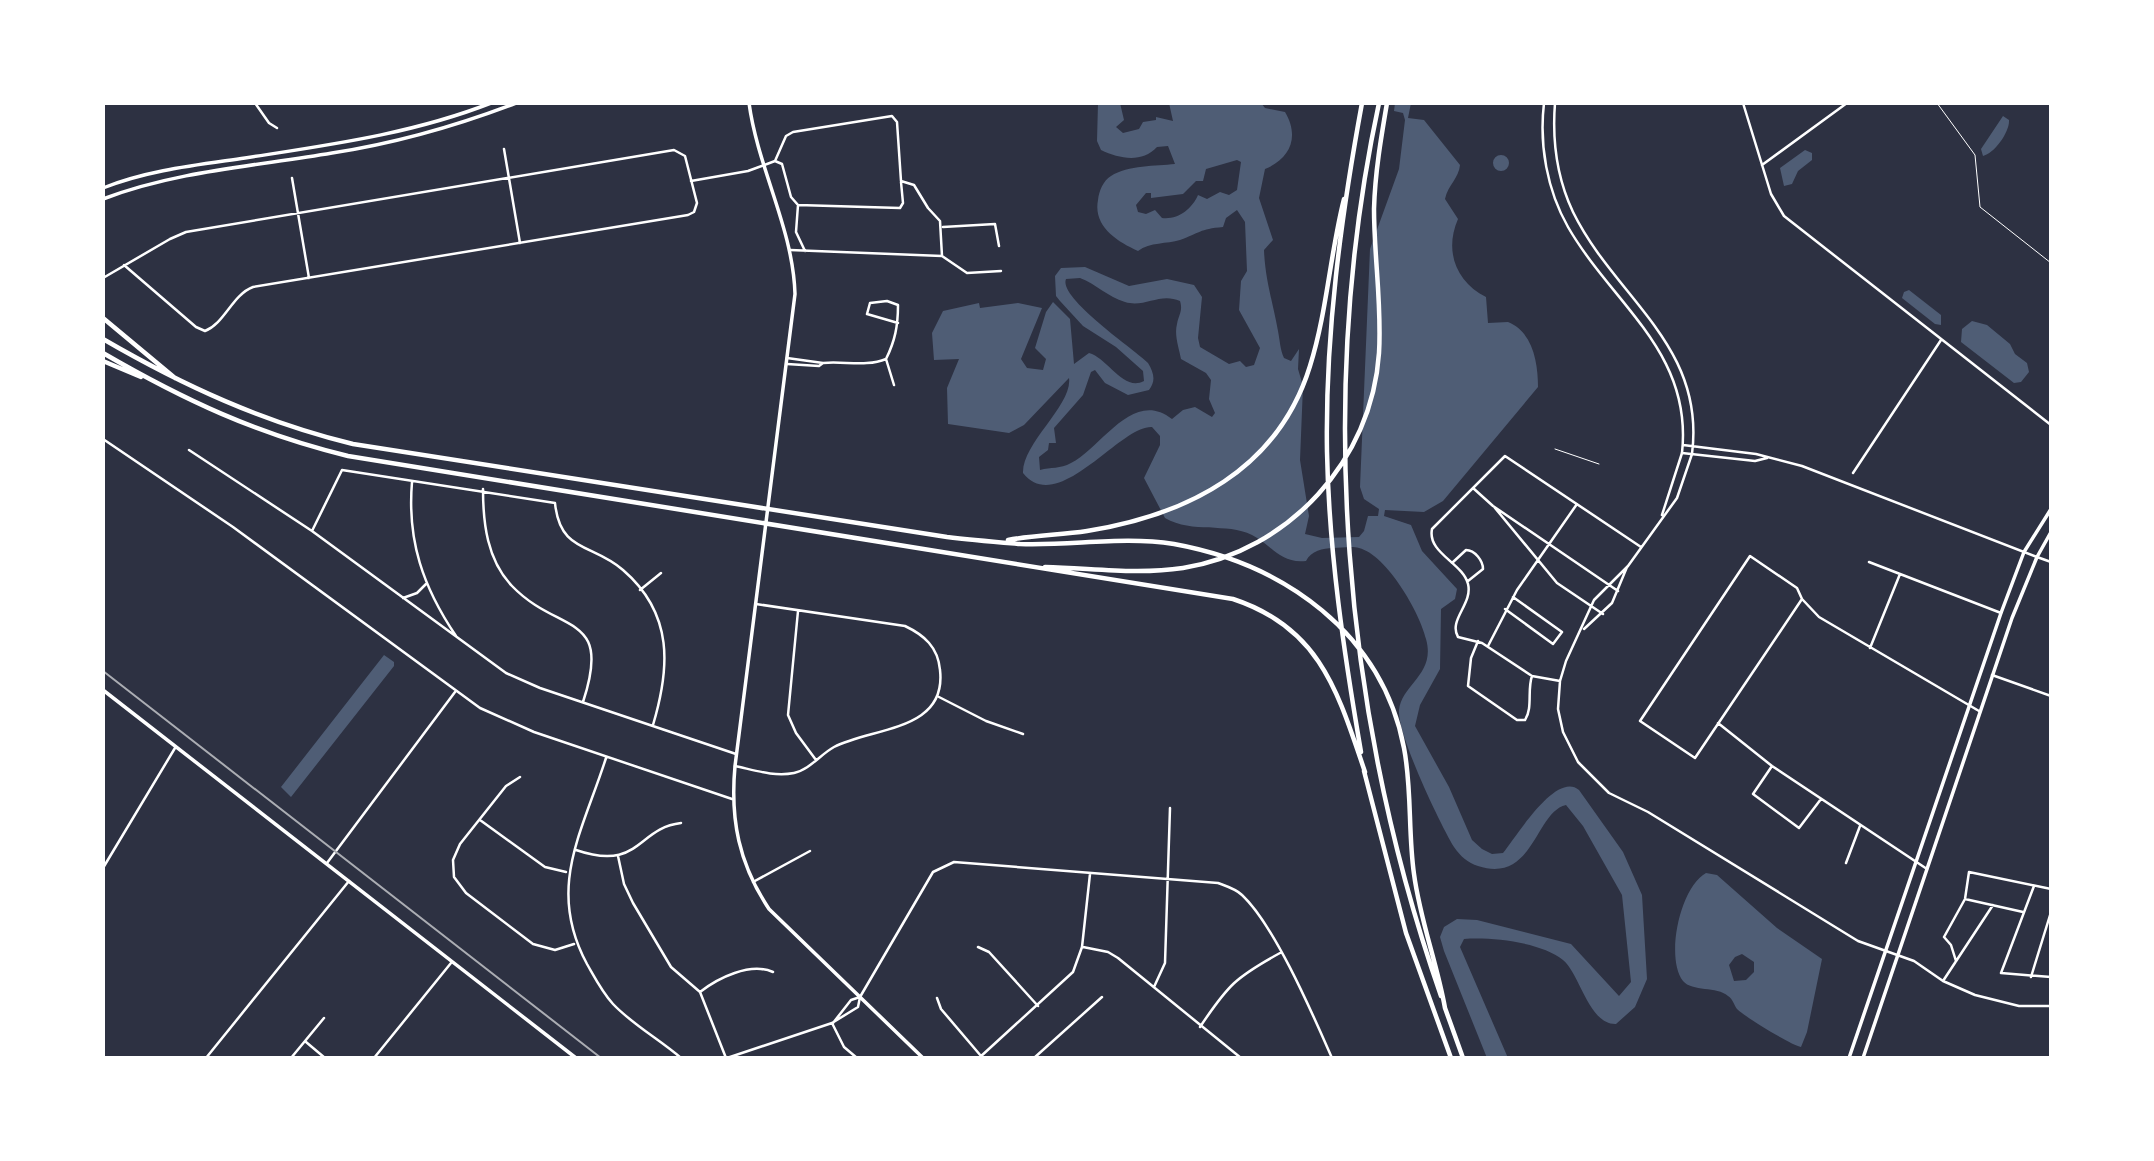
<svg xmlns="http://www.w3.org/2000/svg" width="2154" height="1161" viewBox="0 0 2154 1161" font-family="'Public Sans',sans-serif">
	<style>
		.water { fill: #4f5d75; fill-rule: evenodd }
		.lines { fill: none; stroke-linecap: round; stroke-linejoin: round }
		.service { stroke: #fff; stroke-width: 1 }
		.minor { stroke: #fff; stroke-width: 2.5 }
		.tertiary { stroke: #fff; stroke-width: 2.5 }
		.secondary { stroke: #fff; stroke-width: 3.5 }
		.primary { stroke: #fff; stroke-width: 3.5 }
		.motorway { stroke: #fff; stroke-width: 4.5 }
		.rail { stroke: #abadb3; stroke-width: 2 }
	</style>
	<rect width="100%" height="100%" fill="#2d3142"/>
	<!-- water -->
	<path class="water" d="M1098,103H1120L1124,120L1116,127L1123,133L1139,129L1143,122L1156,120V117L1173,121L1169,103H1261L1265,108L1285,112C1300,137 1290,159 1265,169L1259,198L1273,240L1264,250C1265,279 1273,303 1278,331C1280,341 1280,349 1284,358L1291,361L1299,349L1298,369L1303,386L1300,460L1309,516L1305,534L1322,538L1359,537L1364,531L1368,516H1378L1379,509L1364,499L1360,487L1370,249L1399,169L1405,120L1403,113L1394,111L1395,103H1411L1408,118L1424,120L1460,165C1459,178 1448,185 1445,199L1458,219C1444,251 1456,282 1486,297L1488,323L1508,322C1533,332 1538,363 1538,387L1443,501L1424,512L1385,510L1384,516L1411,525L1422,551L1457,589L1455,599L1441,609L1440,669L1420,705L1415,726L1449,787L1472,840L1482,849L1492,854L1503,853C1517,836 1556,771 1579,790L1623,852L1642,895L1647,979L1635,1007L1616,1024C1589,1025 1580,974 1563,960C1541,942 1492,937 1464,939L1460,947L1508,1058H1487L1444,951L1440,937L1444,927L1457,919L1477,920L1571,944L1619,996L1631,982L1622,895L1583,826L1566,805C1535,812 1534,884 1478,866C1468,863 1460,856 1454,847C1440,824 1397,734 1399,710C1402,684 1436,674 1426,639C1420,613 1387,555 1359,548C1352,546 1341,548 1333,548C1323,548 1311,551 1306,561C1280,564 1272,545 1252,535C1226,522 1193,534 1165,518L1144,478L1160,445V436L1152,427C1120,425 1058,517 1023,473C1022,443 1073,405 1069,378L1024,425L1009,433L948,424L947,388L959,359L934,360L932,333L943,311L979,303L980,308L1018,303L1042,308L1021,359L1027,368L1043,370L1046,359L1035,348L1046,312L1053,302L1070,319L1074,364L1089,353C1108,358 1123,392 1144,381L1143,371L1116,347L1083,326L1060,301L1056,296L1055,276L1061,268L1085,267L1129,286L1167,279L1194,285L1202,297L1198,338L1200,347L1229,364L1240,361L1246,367L1254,365L1260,348L1239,310L1241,281L1247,271L1245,222L1237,210L1226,218L1223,227C1199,229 1200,233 1180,240C1167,244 1150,242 1138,251C1116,241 1093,226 1098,200C1099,191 1103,181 1111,176C1128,165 1156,166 1175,164L1168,146L1157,147C1142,163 1120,159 1101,150L1097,141ZM1237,160L1241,162L1237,190L1229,195L1220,192L1207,199L1198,195C1192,209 1178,220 1162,218L1155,210L1146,214L1138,212L1136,205L1146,193H1151V198L1183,194L1196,181H1203L1206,169ZM1080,278C1096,284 1108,297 1125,302C1145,308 1160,292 1180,301C1183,311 1179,314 1177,324C1174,335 1179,348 1181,359L1206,373L1211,380L1209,399L1215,413L1212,417L1195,407L1183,410L1172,419C1133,388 1102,447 1071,463C1060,469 1051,467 1040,470L1039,457L1048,450L1049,443H1056L1054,428L1083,395L1091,372L1095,370L1105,383L1128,395L1149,390C1156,381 1154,373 1148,363C1134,349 1058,298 1066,279Z
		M2003,116L2009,120C2010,132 1994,154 1983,156L1981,149Z
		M1805,150L1812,153V160L1798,171L1792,184L1784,186L1780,168Z
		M1493 163a8 8 0 1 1 16 0a8 8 0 1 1-16 0Z
		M1909,290L1941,315V325L1935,324L1902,298L1904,292Z
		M1972,321L1987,325L2010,344L2015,354L2027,363L2029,372L2021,382L2014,383L1961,342L1962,329Z
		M384,655L394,662V666L291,797L281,787Z
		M1706,873L1717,875L1777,928L1822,959L1807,1032L1801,1047C1791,1045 1745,1017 1737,1009C1734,1005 1733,999 1728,996C1717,986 1692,992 1683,981C1665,958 1680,887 1706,873ZM1742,954L1754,962V972L1746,980L1734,981L1729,965L1735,957Z"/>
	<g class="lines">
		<!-- service -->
		<path class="service" d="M1937,103L1975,155L1980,207L2051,263
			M1555,449L1599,464"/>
		<!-- minor -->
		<path class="minor" d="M255,103L269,123L277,128
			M504,149L520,243
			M775,161L782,164L791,197L798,205L900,208L903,203L901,182
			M292,178L309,278
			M691,181L748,171L775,161L786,136L793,132L892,116L897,122L901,181L914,185L928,208L940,221L942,256
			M798,205L796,232L805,251
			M943,227L995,224L999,246
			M790,250L942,256L967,273L1001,271
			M103,278L170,239L186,232L674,150L685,156L697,203L694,212L688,215L253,287C232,295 225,323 205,331L196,327L124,265
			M886,359L894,385
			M823,363C844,361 867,367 886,359C895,341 898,326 898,305L887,301L870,303L867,314L898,323
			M787,364L819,366L823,363L787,358
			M103,439L233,527L480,708L534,732L732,799
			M189,450L312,531L506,673L540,688L736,754
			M1692,454L1677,498L1628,566L1594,600L1566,661L1560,681L1558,709L1563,732L1578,762L1609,793L1648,812L1858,941L1914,961L1943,981L1975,995L2019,1006H2051
			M1853,473L1941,340
			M412,482C407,541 423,587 456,636
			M1473,488L1493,506L1618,591
			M483,489C483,523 487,560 512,586C559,635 613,611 583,702
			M1495,508L1557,583L1603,614
			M1662,515L1682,453
			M312,531L342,470L555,503C560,553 592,543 623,570C674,614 670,668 653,725
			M2037,557L2051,562
			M1869,562L2001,613
			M1452,563L1466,550C1475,550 1483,561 1483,569L1468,581
			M640,590L661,573
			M403,598L417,593L426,584
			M1802,599L1695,758L1640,721L1750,556L1797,588L1802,599L1819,617L1979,711
			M1505,609L1553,644L1562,632L1513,597
			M798,611L788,715L796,733L816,760
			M1584,629L1612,603L1627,567
			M1478,641L1471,658L1468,686L1517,720H1525C1533,708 1527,690 1532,676
			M1488,646L1517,590L1577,504
			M1870,648L1900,574
			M1992,675L2051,696
			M1560,681L1532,676L1482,643L1458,637C1448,620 1473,604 1468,584C1463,563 1427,553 1432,529L1505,456L1641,547
			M939,697L986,721L1023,734
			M1718,723L1772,766L1927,869
			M606,758C582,833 546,888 587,964C595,978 602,992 613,1004C633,1025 659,1039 681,1058
			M735,766C754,770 774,777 794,773C809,770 821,754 834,747C874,727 947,731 940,670C938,647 924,635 905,626L756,604
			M1772,766L1753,794L1799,828L1821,799
			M520,777L506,786L460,844L453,860L454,877L466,893L533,944L555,950L574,944
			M480,820L545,867L566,872
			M576,850C640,872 637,828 681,823
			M618,856L624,884L633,903L671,967L700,992L726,1058
			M327,863L455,692
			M1846,863L1860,826
			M103,868L175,748
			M753,882L810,851
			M2034,886L2001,973L2051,977
			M1965,899L2023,912
			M978,947L989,952L1038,1006
			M1083,947L1108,952L1118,958L1241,1058
			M1956,961L1951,945L1944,937L1965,899L1969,872L2051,889
			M2031,977L2051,912
			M1943,981L1993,905
			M1154,987L1165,963L1170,808
			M700,992C718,978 750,962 773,972
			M937,998L941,1009L981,1056
			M832,1023L844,1047L857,1058
			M833,1023L851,1000L860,997
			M1200,1027C1228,985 1236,977 1280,953
			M306,1042L325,1058
			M206,1058L349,881
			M291,1058L324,1018
			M374,1058L451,963
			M727,1058L832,1023L858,1007L860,997L933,872L954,862L1218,883C1226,886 1236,889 1242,895C1275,926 1313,1015 1332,1058
			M979,1058L1073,972L1082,947L1090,874
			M1034,1058L1102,997"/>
		<!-- tertiary -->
		<path class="tertiary" d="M1544,103C1539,145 1547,190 1568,227C1613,305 1693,352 1682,453L1755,461L1767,458
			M1555,103C1552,141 1557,178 1573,212C1615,298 1706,345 1692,454
			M1743,103L1771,194L1784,216L2051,425
			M1762,165L1847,103
			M1683,445L1756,454L1802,466L2037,557"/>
		<!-- secondary -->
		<path class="secondary" d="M749,103C758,169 793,228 795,294L735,766C730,820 739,864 769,909L923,1058
			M103,188C148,170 197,165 245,158C328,145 412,134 491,103
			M103,199C176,171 256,166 332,153C396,143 456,126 516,103
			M103,690L576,1058"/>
		<!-- primary -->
		<path class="primary" d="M1849,1058L2001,613L2024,552L2051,509
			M1863,1058L2012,618L2037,557L2051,532"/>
		<!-- motorway -->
		<path class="motorway" d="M1379,103C1316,395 1343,715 1441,996
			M103,318L175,378
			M103,339C184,386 263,422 353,444L947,537C971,540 996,542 1020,544C1072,546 1122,536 1174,544C1284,564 1382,633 1404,748C1412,789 1408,832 1414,874C1420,920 1437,963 1445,1008
			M103,353C184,400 257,434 348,456L1233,599C1321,628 1338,693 1365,772
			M103,361L141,377
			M1008,540C1034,535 1061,535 1087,531C1187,515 1278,470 1310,366C1327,312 1330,254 1344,199
			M1045,567C1092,568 1136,575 1183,568C1289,551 1372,460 1379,353C1382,305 1374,257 1374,209C1375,173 1381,138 1387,103
			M1361,752C1344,653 1329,553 1327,452C1325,335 1341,217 1362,103
			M1364,771L1406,933L1451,1058
			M1445,1008L1463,1058"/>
		<!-- rail -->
		<path class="rail" d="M103,671L601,1058"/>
	</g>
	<!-- border -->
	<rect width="2154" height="1161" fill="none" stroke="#ffffff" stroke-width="210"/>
</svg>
